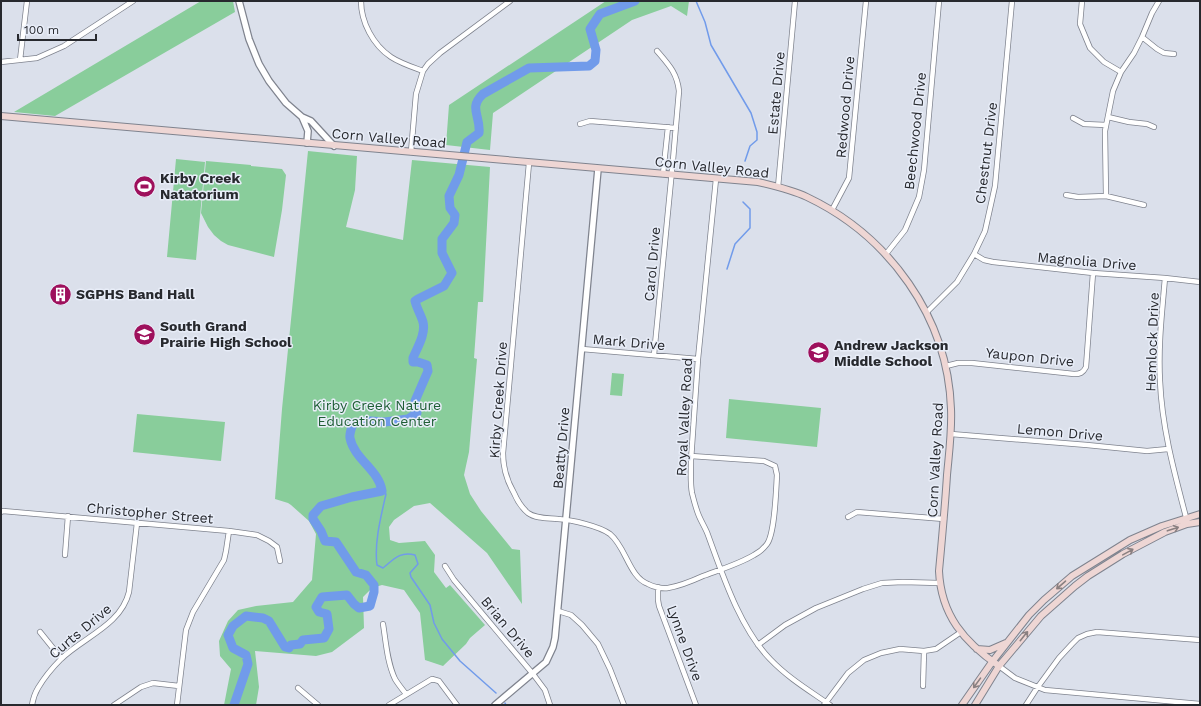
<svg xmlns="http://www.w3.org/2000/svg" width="1201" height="706" viewBox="0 0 1201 706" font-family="'Work Sans',sans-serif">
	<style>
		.green { fill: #89cd9b }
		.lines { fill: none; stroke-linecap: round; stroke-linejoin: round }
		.stream { stroke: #719bea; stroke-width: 1.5 }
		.river { stroke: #719bea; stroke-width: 9 }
		.minor-casing { stroke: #7f838e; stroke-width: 6 }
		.tertiary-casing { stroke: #7f838e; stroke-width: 8 }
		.secondary-casing { stroke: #7f838e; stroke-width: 8 }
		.minor { stroke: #fff; stroke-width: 4.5 }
		.tertiary { stroke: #fff; stroke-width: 5.5 }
		.secondary { stroke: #eed6d4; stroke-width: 6 }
		.oneway { stroke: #8a8081 }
		.labels { text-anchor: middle; stroke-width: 3; stroke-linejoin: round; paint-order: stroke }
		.street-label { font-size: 14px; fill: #27292e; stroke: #e8edf8 }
		.poi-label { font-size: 14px; font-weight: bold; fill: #27292e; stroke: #e8edf8; text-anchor: start }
		.park-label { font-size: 14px; fill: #1e5e35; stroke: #e8edf8 }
	</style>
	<rect width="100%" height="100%" fill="#dbe0eb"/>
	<!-- green -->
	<path class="green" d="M201,1H233L235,12L55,116L14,112Z
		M606,1H689L687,16L671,6L632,20L493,113L490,150L446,145L449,105Z
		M308,151L357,156L355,190L346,227L403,240L412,160L490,167L483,302H478L474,358L477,359L469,452L464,475L470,494L481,511L512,549L520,550L522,604L487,553L430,503L414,506L394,520L389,527L390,540L399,543L425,541L435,555L434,572L446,588L450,585L485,625L470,638L466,644L443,666L425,660L420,613L404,590L382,585L372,588L363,597L364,628L332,652L316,656L255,651L259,687L256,705H224L231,669L220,656L219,641L228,621L238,610L256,606L293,602L312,580L316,534L309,521L291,505L288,503L275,499L282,409Z
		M176,159L205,162L196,260L167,257Z
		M206,161L251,165V166L282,169L286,175L282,210L274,257L228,245L221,241L214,235L208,227L201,213Z
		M612,373L624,374L622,396L610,395Z
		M729,399L821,408L817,447L726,438Z
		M137,414L225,422L221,461L133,452Z"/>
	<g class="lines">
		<!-- stream -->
		<path class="stream" d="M696,1L705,22L711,45L751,113L757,132V140L750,146L745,161
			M727,269L735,244L750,228V209L743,202
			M382,491L386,494C381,516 374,543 377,565L383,568C394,559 400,551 415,555L418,564L410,573L411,577L430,605L434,623L442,639L460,661L496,693
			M505,703L506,705"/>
		<!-- river -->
		<path class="river" d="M234,705L248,664L246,655L233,648L228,635L233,626L246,616L263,618L269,621L285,647L289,648L291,645L300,644L303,640L324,638L329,629L327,614L319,612L316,607L322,597L347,595L354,604L359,608L370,606L374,592V585L366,575L356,572L336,542L325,541L321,531L313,519V515L321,506L352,497L382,491C379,470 354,459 350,438C349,434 352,427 353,423L371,421L385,422L408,419L417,413L415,401L428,371L427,365L418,362H413V358C417,348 426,334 423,322C421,315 417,309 415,301L418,299L444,286L452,273L442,253V239L454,223L455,215L450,208L449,196L459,175L467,142L479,133C481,116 468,108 483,94L529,68L589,66L595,61L596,50L590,29L600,14L635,1"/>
		<defs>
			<path id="minor" d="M361,1C361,22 373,45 391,57C400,63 412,67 423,71
				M1082,1L1080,24L1090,48L1104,62L1121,72
				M1142,37L1157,49L1164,53L1174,54
				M20,60L27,1
				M1,62L37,58L64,46L133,1
				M1108,117L1129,122L1147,124L1154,127
				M1073,118L1084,124L1106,125
				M580,124L590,121L676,128
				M411,152L416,94L423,71L428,64L440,53L510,1
				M529,163L503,453C503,467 507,481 514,493C517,500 522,508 528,513C536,519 549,518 558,519C572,520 599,526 610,534C626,547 629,577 648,584C653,587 663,589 668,588C680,586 692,581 703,576C719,570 739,564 754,555C758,553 764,548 767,544C775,533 776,490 777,475L775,466L764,461L691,456
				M663,174L668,127
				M716,179L698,359L691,460C691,471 690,482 692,493C694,501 696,509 699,516C702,523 706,529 708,535C723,576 740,628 770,659C788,678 810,691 830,705
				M778,187L795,1
				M1066,195L1078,197L1106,196L1144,205
				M1106,196L1105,131L1113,91L1121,72L1134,53L1142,37L1152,13L1159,1
				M832,210L849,178L866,1
				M886,254L905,230L919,197L924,170L939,1
				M974,254L984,260L993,262L1093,273L1165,278L1200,282
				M1165,278C1162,312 1158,347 1160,381C1162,429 1175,475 1187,521
				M927,312L957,282L974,254L985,231L995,186L1012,1
				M582,349L698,359
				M654,355L673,160L679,91C677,73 669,65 657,51
				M946,366L958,363H972L1074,374C1080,374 1083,373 1086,367L1093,273
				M951,434L1087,445L1147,451L1168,449
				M1,512L3,511L229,531L257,535L269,541L277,547L280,561
				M848,517L857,512L944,519
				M65,555L68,516
				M445,566L454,580L533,674L545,690L550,705
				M658,587V600L659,606L696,705
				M558,611L571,615L582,625L598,644L610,669L624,705
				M383,624C386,642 387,662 395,679C398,684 402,689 406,694
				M40,632L61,658
				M758,645L785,625L816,608L863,589L882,583L903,582L939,583
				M999,666L1015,678L1045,690L1200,704
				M923,686L924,651
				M298,688L318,705
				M32,705C33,699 35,693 38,688C44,678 53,667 61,659C84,637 121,625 129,592L137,523
				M114,705L141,687L153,683L179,686
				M177,705L186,630L193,612L224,560L226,551L229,531
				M389,705L432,679L439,681L457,705
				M824,705L848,673L864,660L881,653L900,649L924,651L936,649L961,632
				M1026,705L1037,688L1059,658L1072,644L1078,638L1087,634L1097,632L1200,640"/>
			<path id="tertiary" d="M239,1L249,39L259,64L269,81L286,103L302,117L311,121L334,146
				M302,117L308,131L307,143
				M495,705L546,662L553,647L555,638L598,169"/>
			<path id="secondary" d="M1,116L758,182C775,186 792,190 807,197C889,236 948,317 951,409C952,431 949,453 947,475C945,507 942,539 939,571C941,615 964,642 999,666
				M977,649L990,650L1006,643
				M962,705L992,662L1029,615L1044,600L1072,576L1130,540L1162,526L1200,514
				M975,705L999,666L1041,616L1075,586L1088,576L1123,554L1165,532L1187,524L1200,522"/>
		</defs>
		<!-- minor casing -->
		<use href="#minor" class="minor-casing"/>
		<!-- tertiary casing -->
		<use href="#tertiary" class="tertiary-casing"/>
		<!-- secondary casing -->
		<use href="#secondary" class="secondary-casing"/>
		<!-- minor -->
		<use href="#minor" class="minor"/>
		<!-- tertiary -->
		<use href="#tertiary" class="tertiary"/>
		<!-- secondary -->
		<use href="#secondary" class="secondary"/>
	</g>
	<!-- one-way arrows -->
	<defs><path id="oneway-shaft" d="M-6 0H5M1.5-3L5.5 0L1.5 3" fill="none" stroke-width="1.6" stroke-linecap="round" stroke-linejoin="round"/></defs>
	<g class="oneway">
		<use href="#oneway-shaft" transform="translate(1173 529) rotate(-18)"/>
		<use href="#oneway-shaft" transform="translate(1128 552) rotate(-29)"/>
		<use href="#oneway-shaft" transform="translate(1061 585) rotate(139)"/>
		<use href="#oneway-shaft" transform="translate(1024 636) rotate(-51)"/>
		<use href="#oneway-shaft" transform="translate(977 683) rotate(126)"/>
	</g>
	<!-- icons -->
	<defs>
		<symbol id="stadium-disc" viewBox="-11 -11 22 22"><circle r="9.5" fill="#9e105c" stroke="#e8edf8"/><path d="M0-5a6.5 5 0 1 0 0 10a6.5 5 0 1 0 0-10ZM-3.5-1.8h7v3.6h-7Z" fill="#fff"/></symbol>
		<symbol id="building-disc" viewBox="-11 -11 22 22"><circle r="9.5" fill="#9e105c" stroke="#e8edf8"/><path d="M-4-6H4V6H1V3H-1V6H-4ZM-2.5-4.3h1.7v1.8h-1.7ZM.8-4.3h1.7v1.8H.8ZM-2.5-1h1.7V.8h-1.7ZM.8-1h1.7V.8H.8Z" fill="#fff"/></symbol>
		<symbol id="school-disc" viewBox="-11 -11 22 22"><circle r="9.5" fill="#9e105c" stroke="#e8edf8"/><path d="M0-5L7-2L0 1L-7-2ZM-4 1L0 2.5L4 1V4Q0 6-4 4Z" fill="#fff"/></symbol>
	</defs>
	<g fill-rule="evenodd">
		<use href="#stadium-disc" x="132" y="174" width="25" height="25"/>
		<use href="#building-disc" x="48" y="282" width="25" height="25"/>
		<use href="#school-disc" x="132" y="322" width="25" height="25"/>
		<use href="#school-disc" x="806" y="340" width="25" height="25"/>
	</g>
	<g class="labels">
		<!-- street labels -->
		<g class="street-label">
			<text transform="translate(776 93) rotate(-85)" y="5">Estate Drive</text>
			<text transform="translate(845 107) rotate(-85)" y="5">Redwood Drive</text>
			<text transform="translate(915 131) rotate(-84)" y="5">Beechwood Drive</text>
			<text transform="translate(389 138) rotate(5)" y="5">Corn Valley Road</text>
			<text transform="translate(986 153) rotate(-83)" y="5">Chestnut Drive</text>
			<text transform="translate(712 167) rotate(6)" y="5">Corn Valley Road</text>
			<text transform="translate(1087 261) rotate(5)" y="5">Magnolia Drive</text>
			<text transform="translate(652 264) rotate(-85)" y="5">Carol Drive</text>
			<text transform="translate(629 342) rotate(5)" y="5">Mark Drive</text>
			<text transform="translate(1152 342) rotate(-88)" y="5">Hemlock Drive</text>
			<text transform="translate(1030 357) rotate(6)" y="5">Yaupon Drive</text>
			<text transform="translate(498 400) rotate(-86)" y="5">Kirby Creek Drive</text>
			<text transform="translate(684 417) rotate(-87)" y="5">Royal Valley Road</text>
			<text transform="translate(1060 432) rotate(5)" y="5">Lemon Drive</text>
			<text transform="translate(561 448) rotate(-85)" y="5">Beatty Drive</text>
			<text transform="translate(935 460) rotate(-87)" y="5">Corn Valley Road</text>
			<text transform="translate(150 513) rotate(5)" y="5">Christopher Street</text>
			<text transform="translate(508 627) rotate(50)" y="5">Brian Drive</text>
			<text transform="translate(80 631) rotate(-40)" y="5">Curts Drive</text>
			<text transform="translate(685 643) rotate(70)" y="5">Lynne Drive</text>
		</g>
		<!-- poi labels -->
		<g class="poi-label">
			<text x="160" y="183">Kirby Creek<tspan x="160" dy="16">Natatorium</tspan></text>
			<text x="76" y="299">SGPHS Band Hall</text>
			<text x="160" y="331">South Grand<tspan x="160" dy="16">Prairie High School</tspan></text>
			<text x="834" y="350">Andrew Jackson<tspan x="834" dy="16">Middle School</tspan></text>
		</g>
		<!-- park labels -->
		<g class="park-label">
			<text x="377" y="410">Kirby Creek Nature<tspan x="377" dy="16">Education Center</tspan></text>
		</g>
	</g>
	<!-- border -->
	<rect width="1201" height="706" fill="none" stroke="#27292e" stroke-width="4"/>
	<!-- scale -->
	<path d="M18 34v6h78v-6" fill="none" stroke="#27292e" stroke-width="2"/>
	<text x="24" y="34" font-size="12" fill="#27292e" stroke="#e8edf8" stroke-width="3" paint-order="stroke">100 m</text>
</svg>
